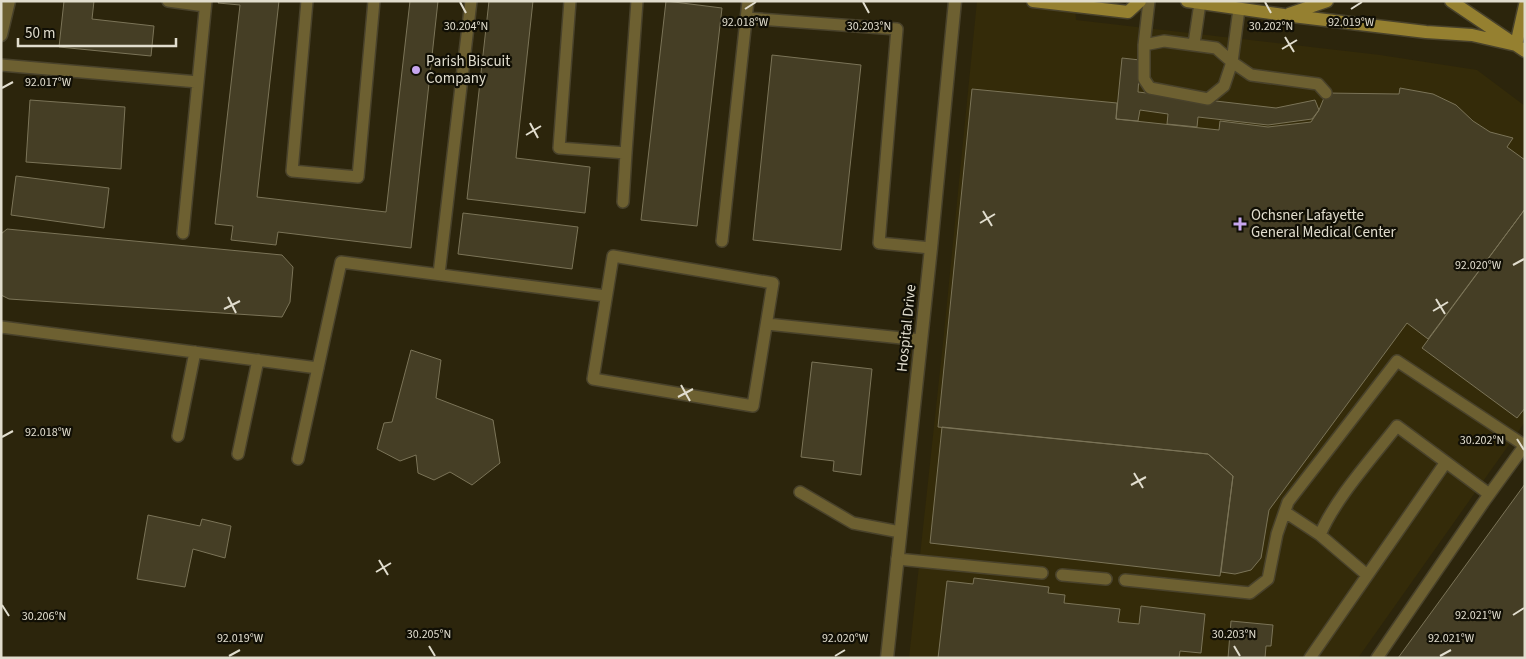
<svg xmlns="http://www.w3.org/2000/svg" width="1526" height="659" viewBox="0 0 1526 659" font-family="'Source Sans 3',sans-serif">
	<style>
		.built { fill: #342b09 }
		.building { fill: #453e25; stroke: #7b7458 }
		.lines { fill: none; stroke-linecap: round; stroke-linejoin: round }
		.lane-casing { stroke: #49422b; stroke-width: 14 }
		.street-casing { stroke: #49422b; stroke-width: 15 }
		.secondary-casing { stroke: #49422b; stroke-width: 15 }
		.lane { stroke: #6d6031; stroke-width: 11 }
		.street { stroke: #6d6031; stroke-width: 12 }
		.secondary { stroke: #958030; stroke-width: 12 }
		.ticks { fill: none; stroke: #e1ddce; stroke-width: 2 }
		.poi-dot { fill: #c7a6ef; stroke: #110f05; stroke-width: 2 }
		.labels { text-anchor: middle; stroke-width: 4.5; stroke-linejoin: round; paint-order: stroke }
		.poi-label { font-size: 15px; fill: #e1ddce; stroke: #110f05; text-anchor: start }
		.street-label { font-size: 15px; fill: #e1ddce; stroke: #110f05 }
		.ticks-label { font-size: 12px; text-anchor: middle; fill: #e1ddce; stroke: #110f05; stroke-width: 4.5; stroke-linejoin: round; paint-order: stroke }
	</style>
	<rect width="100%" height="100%" fill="#2c250c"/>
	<!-- built -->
	<path class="built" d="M977,1H1075L1076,20L1380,55L1477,70L1525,106V422L1358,658H909L943,343Z"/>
	<!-- building -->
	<path class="building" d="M64,1H94L92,19L154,26L151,56L59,47Z
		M219,1H279L257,197L386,212L410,1H438L411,248L278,232L276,245L231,240L233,226L215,224L240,5L218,3Z
		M489,1H533L516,158L590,167L585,213L467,199Z
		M666,1L722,8L697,226L641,220Z
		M772,55L861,65L841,250L753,240Z
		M1122,58L1140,60L1138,92L1276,108L1315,100L1319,110L1312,119L1268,125L1198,117L1197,127L1167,124L1168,114L1140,110L1138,121L1116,119Z
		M1400,88L1433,94L1456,105L1473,121L1490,132L1513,138L1507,147L1525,160V209L1428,339L1407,323L1269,510L1261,558L1251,570L1235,574L1221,572L1233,476L1208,454L938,427L972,89L1117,103L1116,119L1219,130L1220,121L1268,127L1311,122L1319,110L1326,93L1399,94Z
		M30,100L125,107L121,169L26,162Z
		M16,176L109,188L104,228L11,215Z
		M1525,209V408L1517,418L1422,348Z
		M463,213L578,227L572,269L458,254Z
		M7,229L282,255L293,267L290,302L282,317L9,299L1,295V234Z
		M411,350L441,360L436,398L493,420L500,463L472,485L450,472L434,480L418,473L416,455L400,461L377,449L384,423L392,422Z
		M812,362L872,369L861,475L833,471L834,461L801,457Z
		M942,427L1208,454L1233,476L1220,576L930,543Z
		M1525,484V658H1398Z
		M148,515L200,526L202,519L231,526L225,558L193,549L185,587L137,579Z
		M974,578L1049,587L1048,593L1065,595L1064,603L1120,609L1118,622L1139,624L1141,606L1205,614L1201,653L1180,651L1179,658H938L947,581L973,584Z
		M1231,621L1273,625L1271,646H1266L1265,658H1228Z"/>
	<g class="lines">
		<defs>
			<path id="lane" d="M168,1L205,6
				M307,1L292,171L358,177L374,1
				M570,1L559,148L626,153L637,1
				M1149,1L1144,45V79L1150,88L1208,99L1224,86L1232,62L1239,9
				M746,18L897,29L879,243L931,248
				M1194,44L1200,3
				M1144,45L1164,41L1216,48L1232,62L1251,75L1318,84L1326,93
				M1,65L198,82
				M623,202L626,153
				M183,233L206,1
				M722,241L748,1
				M613,256L773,283L753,406L593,379Z
				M439,274L471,1
				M767,324L921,340
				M1,327L318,368
				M178,436L195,352
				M238,454L258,360
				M298,459L341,262L606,296
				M800,492L853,523L900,532
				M1285,512L1320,535
				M897,559L1042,573
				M1062,575L1106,579
				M1367,575L1320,535C1334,500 1373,457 1397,426L1489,494
				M1125,580L1250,593L1268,579L1277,534L1288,502L1397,361L1524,445
				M1310,658L1446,462
				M1377,658L1483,503L1525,445"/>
			<path id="street" d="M1,35L9,1
				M887,658L931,248L955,1"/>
			<path id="secondary" d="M1033,1L1128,12L1140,1
				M1187,1L1284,15L1426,32L1472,35L1516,45
				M1451,1L1525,51
				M1289,14L1327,1
				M1516,45L1525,5"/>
		</defs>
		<!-- lane casing -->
		<use href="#lane" class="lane-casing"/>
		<!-- street casing -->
		<use href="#street" class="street-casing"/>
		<!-- secondary casing -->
		<use href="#secondary" class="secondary-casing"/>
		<!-- lane -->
		<use href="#lane" class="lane"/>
		<!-- street -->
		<use href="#street" class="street"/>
		<!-- secondary -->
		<use href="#secondary" class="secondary"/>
	</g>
	<!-- ticks -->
	<path class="ticks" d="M460,2L466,13M863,2L869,13M1265,2L1271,13M745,9L756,2M1351,9L1362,2M1285,37L1294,52M1282,49L1297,40M2,88L13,82M530,123L538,138M526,135L541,126M983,211L992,226M980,223L995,214M1513,265L1524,259M228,297L236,313M1436,299L1445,314M224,309L240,301M1433,311L1448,302M681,385L690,401M678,397L693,389M2,437L13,431M1517,439L1524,450M1134,473L1143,488M1131,485L1146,477M379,560L388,575M376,572L391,563M2,605L9,616M1513,615L1524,608M429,646L435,656M1234,646L1240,656M229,656L240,650M835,656L845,650M1440,656L1451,650"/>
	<!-- markers -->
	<g class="poi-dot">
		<circle cx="416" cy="70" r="5"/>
		<path d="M1237.5 216.5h5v5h5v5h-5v5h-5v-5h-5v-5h5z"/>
	</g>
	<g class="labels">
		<!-- poi labels -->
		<g class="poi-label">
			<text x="426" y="66">Parish Biscuit<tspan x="426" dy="17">Company</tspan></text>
			<text x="1251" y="220">Ochsner Lafayette<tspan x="1251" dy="17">General Medical Center</tspan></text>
		</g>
		<!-- street labels -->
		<g class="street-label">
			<text transform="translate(906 328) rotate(-84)" y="5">Hospital Drive</text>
		</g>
	</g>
	<g class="ticks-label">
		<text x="745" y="26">92.018°W</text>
		<text x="1351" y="26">92.019°W</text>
		<text x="466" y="30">30.204°N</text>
		<text x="869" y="30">30.203°N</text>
		<text x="1271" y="30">30.202°N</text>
		<text x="48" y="86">92.017°W</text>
		<text x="1478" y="269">92.020°W</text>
		<text x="48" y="436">92.018°W</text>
		<text x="1482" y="444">30.202°N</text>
		<text x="1478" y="619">92.021°W</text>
		<text x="44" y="620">30.206°N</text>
		<text x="429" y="638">30.205°N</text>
		<text x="1234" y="638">30.203°N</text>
		<text x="240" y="642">92.019°W</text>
		<text x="845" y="642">92.020°W</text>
		<text x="1451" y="642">92.021°W</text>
	</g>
	<!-- border -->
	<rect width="1526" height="659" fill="none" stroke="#e1ddce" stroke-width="5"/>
	<!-- scale -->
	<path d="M18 38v8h158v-8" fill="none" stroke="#e1ddce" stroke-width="2.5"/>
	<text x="25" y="38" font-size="15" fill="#e1ddce" stroke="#110f05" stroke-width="4" paint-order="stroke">50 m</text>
</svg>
